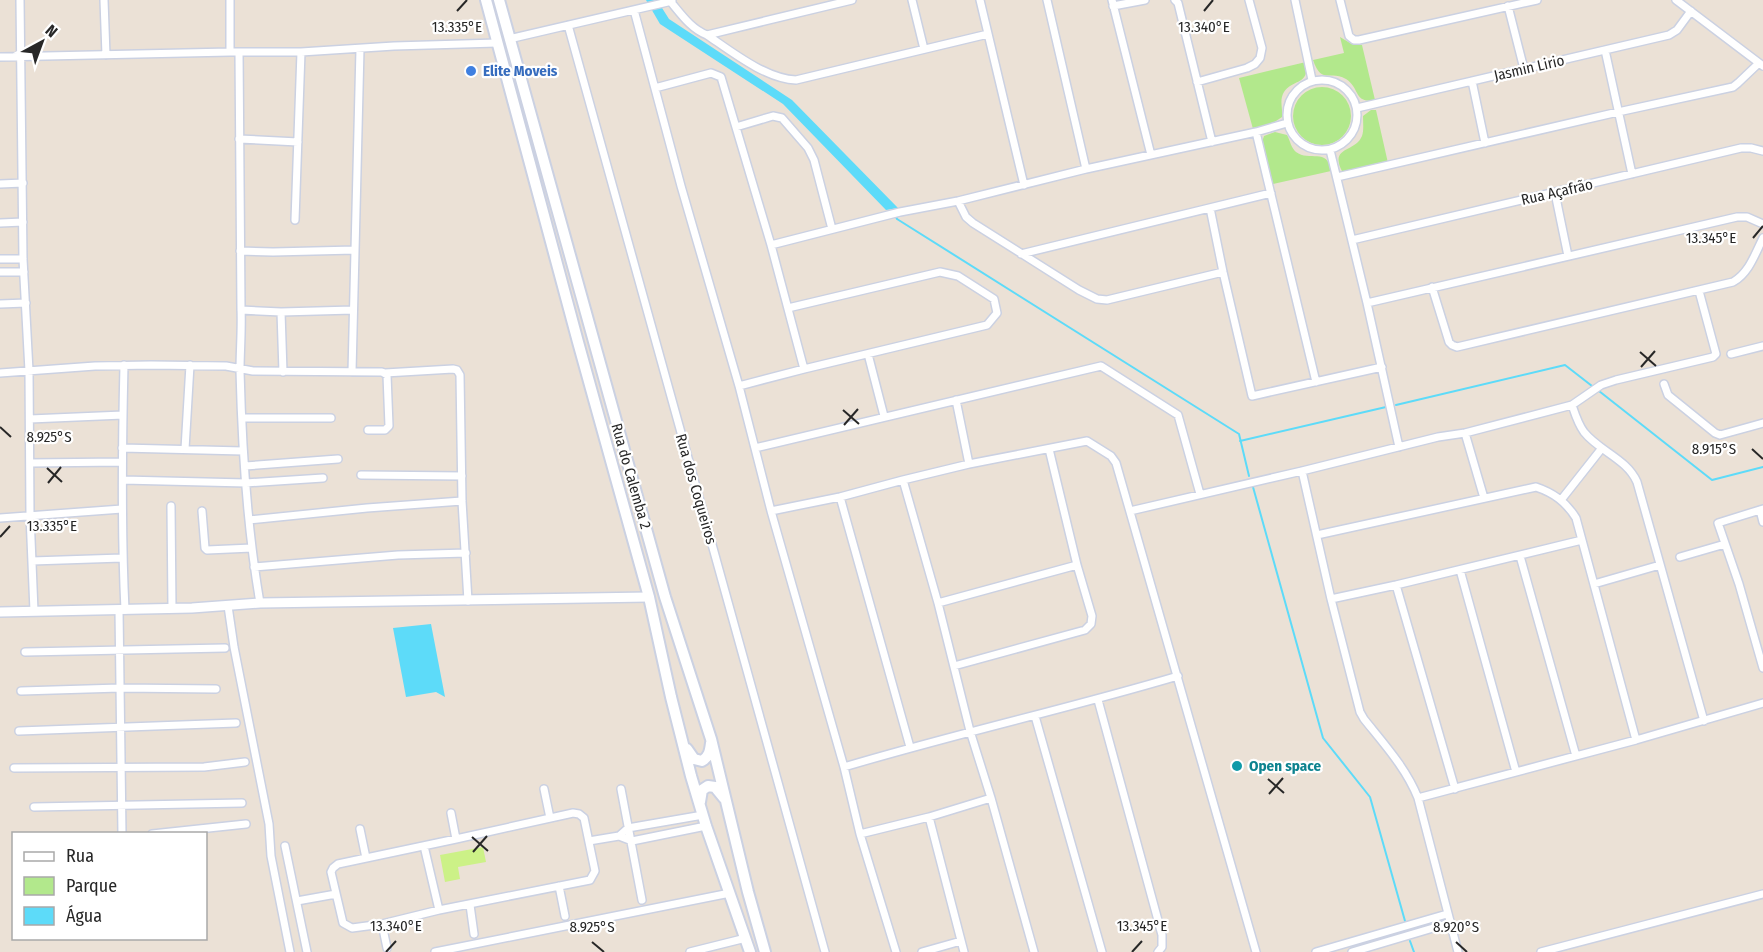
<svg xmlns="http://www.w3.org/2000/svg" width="1763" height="952" viewBox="0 0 1763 952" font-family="'Fira Sans Condensed',sans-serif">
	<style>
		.green { fill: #b2e88c }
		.pitch { fill: #ccf187 }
		.water { fill: #5ddbf9 }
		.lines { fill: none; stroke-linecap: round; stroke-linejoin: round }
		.stream { stroke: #5ddbf9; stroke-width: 2 }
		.minor-casing { stroke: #cbd1e2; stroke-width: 10 }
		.tertiary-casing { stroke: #cbd1e2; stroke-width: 12 }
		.secondary-casing { stroke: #cbd1e2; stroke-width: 14 }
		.minor { stroke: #fff; stroke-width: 7 }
		.tertiary { stroke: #fff; stroke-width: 9 }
		.secondary { stroke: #fff; stroke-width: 10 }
		.ticks { fill: none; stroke: #272727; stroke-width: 2 }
		.shop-dot { fill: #3f7fe0; stroke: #fff; stroke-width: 2 }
		.culture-dot { fill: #0f9aa8; stroke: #fff; stroke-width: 2 }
		.labels { text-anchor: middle; stroke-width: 4.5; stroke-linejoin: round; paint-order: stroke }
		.street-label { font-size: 15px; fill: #272727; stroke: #fff }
		.shop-label { font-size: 15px; font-weight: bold; fill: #366cbe; stroke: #fff; text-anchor: start }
		.culture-label { font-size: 15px; font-weight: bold; fill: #0d838f; stroke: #fff; text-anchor: start }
		.ticks-label { font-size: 15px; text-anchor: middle; fill: #272727; stroke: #fff; stroke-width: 4.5; stroke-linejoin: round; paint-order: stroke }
	</style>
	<rect width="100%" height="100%" fill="#ebe1d6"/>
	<!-- green -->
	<path class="green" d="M1340,37L1350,43L1362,45L1375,100C1354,104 1360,88 1346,79C1330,69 1322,86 1313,60L1344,53Z
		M1306,62C1310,85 1293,79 1284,92C1279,100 1283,109 1282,117L1273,123L1253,129L1239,78Z
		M1293 116a29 29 0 1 1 58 0a29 29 0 1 1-58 0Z
		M1371,110H1376L1388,163L1343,173C1328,146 1355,153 1362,136C1364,130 1363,123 1363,116Z
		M1275,132L1287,135C1290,140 1291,148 1296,152C1309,162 1328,147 1331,171L1273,184L1262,142L1264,136Z"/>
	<!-- pitch -->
	<path class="pitch" d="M483,847L486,862L458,867L460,879L445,882L440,855Z"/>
	<!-- water -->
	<path class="water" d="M646,0H657L669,19L792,100L898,208L886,210L783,104L660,24Z
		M431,624L445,697L436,692L406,697L393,628Z"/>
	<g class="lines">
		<!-- stream -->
		<path class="stream" d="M893,210L897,219L1239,434L1249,476
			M1599,391L1712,480L1763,467
			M1396,405L1565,365L1592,386
			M1240,441L1386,407
			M1253,487L1323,738L1370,797L1405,921
			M1410,941L1414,952"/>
		<defs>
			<path id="minor" d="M20,0L23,259L29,371L30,515L34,611
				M104,0L106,55
				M230,0V52
				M912,0L924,49
				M980,0L1024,185
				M1047,0L1086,169
				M1112,0L1151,155
				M1175,0L1178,3L1212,142
				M1295,0L1312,80
				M1340,0L1349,36L1354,40H1359L1537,0
				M1676,0L1763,66
				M670,1C681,14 691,29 707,35L852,0
				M1113,6L1145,0
				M1508,6L1524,69
				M634,10L681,186L739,386L771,511L844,767L860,834L896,952
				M568,25L825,952
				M707,35C732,52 766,79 796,80L988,34
				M509,39L672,1
				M1605,50L1632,174
				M239,52C239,137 240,222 241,308C242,329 240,350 240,371C242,449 247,527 260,603
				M0,57L230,52H301L394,46L497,43
				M1287 115a35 35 0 1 1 70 0a35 35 0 1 1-70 0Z
				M1472,81L1485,143
				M1197,82L1247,68L1255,64L1260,58L1262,48L1249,0
				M655,88L711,73L721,77L771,245L804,369
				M1357,108L1669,35L1677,30L1691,11
				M736,127L773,116L782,118L808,148L814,160L832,229
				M1256,132L1316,382
				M239,139L298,142
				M1330,150L1367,303L1399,447
				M1337,177L1618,112L1733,87L1738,83L1759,63
				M0,184L23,183
				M1555,193L1568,256
				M958,201L966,217L973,223L1079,290L1097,299L1107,300L1223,272
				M1210,208L1223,272L1252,396L1382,367
				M295,220L301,52
				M0,223L23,222
				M1352,240L1741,148H1751L1763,151
				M771,245L900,212L958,201L1086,169L1256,132L1287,123
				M240,251L273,252L355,250
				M1021,254L1271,193
				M0,259H23
				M0,272H24
				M1432,287L1449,342L1452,345L1457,347L1733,282C1749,273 1755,254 1763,238
				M1367,303L1737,217H1747L1763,224
				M0,304L26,303
				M241,310L281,312L353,310
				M281,312L283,372
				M868,354L884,416
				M1731,354L1763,346
				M124,365C122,447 121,528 125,610
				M352,372L360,49
				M0,373L95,366L151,365L226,366L253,371L382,372L387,375L389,426L385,430H368
				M385,373L453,369L457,370L460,375L462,501L468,601
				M1664,384L1668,395L1715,433L1720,435L1763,423
				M739,386L804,369L987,325L997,313L994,299L958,276L940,272L788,308
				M956,400L969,464
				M1572,405C1575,414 1578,424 1584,432C1599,451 1627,459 1637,482L1704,721
				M242,418H331
				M30,419L123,415
				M1465,433L1484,498
				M122,448L243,451
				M755,448L1101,366L1178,415L1200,494
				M185,449L190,365
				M30,463L122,462
				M245,466L338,459
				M1302,471L1331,599L1360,712L1364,719C1384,744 1406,768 1418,798L1458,952
				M361,475L462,476
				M123,480L246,483L323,478
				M903,480L938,603L970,731L991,798L1034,952
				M840,497L910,747
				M1561,500L1602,448
				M171,506L172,608
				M1763,509L1718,523L1739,584L1763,668
				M1760,510L1763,522
				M202,511L205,548L207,550L252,548
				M771,511L840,497L903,480L969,464L1087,441L1111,456L1116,463L1256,952
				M1130,511L1302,471L1438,437L1465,433L1572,405L1601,385L1616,380L1713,357L1716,354L1699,291
				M0,518L122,509
				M249,520L367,508L462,501
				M1317,535L1536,487C1554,493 1566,502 1576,518L1636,740
				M1520,556L1576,756
				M1680,557L1725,544
				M32,561L122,558
				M254,567L398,555L466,553
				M1460,570L1516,772
				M1594,584L1660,565
				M1396,585L1455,789
				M1331,599L1396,585L1582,540
				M938,603L1077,565
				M228,606L234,647L269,824L271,856L290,952
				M119,610L122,834
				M25,652L225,648
				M954,666L1085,630L1091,624L1092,616L1077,565L1049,449
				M21,691L120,688L216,689
				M1098,700L1162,935V947L1158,952
				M1035,716L1102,952
				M19,731L236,723
				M844,767C954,734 1067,709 1178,676
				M14,768L204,767L245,762
				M544,789L550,818
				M621,789L642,900
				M1418,798L1636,740L1763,703
				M34,807L242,803
				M451,813L456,839
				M573,813L579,814L584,818L595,871L590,880L439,910L382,924L352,928L343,923L331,872L333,868L338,864L456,839Z
				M929,817L964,952
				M360,829L366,858
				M152,834L246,824
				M860,834L929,817L991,798
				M619,836L628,828L703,815
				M589,841L619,836L632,841L706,826
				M285,846L307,952
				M424,846L439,910
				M559,886L565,916
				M297,901L336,894
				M470,905L474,934
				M382,924L387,948
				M435,952L730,893
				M690,952L746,938
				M922,952L961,941
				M1316,952L1447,914
				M1352,952L1450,923
				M1541,952L1763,894"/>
			<path id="tertiary" d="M0,612L192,608L260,603L649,597"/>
			<path id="secondary" d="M486,0L578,342L649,597L671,697L691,776L706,826L750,952
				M499,0L665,597L711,739L748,892L765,952
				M687,749L694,759L702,761C709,757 710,751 711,743
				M700,802L702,790L708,786L715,787L724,798"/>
		</defs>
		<!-- minor casing -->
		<use href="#minor" class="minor-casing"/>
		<!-- tertiary casing -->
		<use href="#tertiary" class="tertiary-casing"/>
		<!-- secondary casing -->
		<use href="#secondary" class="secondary-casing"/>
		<!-- minor -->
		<use href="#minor" class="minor"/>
		<!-- tertiary -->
		<use href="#tertiary" class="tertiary"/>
		<!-- secondary -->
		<use href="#secondary" class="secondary"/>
	</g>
	<!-- ticks -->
	<path class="ticks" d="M457,11L467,0M1204,11L1213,0M1753,238L1763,226M1640,352L1656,366M1641,367L1655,351M843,410L859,424M844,425L858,409M0,427L11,437M1752,449L1763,459M47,468L62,482M48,483L61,467M0,537L10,526M1268,779L1284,793M1269,794L1283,778M472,837L488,851M473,852L487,836M592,942L604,952M1456,942L1467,952M386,952L396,941M1132,952L1142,941"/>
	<!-- markers -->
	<circle class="shop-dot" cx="471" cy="71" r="6"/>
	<circle class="culture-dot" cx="1237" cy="766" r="6"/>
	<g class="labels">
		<!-- street labels -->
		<g class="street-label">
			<text transform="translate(1529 68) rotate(-13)" y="5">Jasmin Lirio</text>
			<text transform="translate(1557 192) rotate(-13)" y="5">Rua Açafrão</text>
			<text transform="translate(631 476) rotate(74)" y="5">Rua do Calemba 2</text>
			<text transform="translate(696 489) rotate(74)" y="5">Rua dos Coqueiros</text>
		</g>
		<!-- shop labels -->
		<g class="shop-label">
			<text x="483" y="76">Elite Moveis</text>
		</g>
		<!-- culture labels -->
		<g class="culture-label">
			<text x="1249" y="771">Open space</text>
		</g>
	</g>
	<g class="ticks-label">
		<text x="457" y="32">13.335°E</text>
		<text x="1204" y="32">13.340°E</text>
		<text x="1711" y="243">13.345°E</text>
		<text x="49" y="442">8.925°S</text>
		<text x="1714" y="454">8.915°S</text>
		<text x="52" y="531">13.335°E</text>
		<text x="396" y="931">13.340°E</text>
		<text x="1142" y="931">13.345°E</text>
		<text x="592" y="932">8.925°S</text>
		<text x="1456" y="932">8.920°S</text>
	</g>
	<!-- legend -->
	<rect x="12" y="832" width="195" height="108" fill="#ffffff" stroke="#a9a9a9" stroke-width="1.5"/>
	<rect x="24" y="852" width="30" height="9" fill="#ffffff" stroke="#a9a9a9" stroke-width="1.5"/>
	<text x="66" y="862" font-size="18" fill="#272727">Rua</text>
	<rect x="24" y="877" width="30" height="18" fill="#b2e88c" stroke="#a9a9a9" stroke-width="1.5"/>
	<text x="66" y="892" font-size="18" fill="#272727">Parque</text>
	<rect x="24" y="907" width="30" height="18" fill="#5ddbf9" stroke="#a9a9a9" stroke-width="1.5"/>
	<text x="66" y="922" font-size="18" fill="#272727">Água</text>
	<!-- north arrow -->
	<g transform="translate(42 42) rotate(41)" stroke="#ffffff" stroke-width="4.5" paint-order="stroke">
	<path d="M0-4.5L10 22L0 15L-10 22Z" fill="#272727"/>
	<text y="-9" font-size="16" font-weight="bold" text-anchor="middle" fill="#272727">N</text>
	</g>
</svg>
